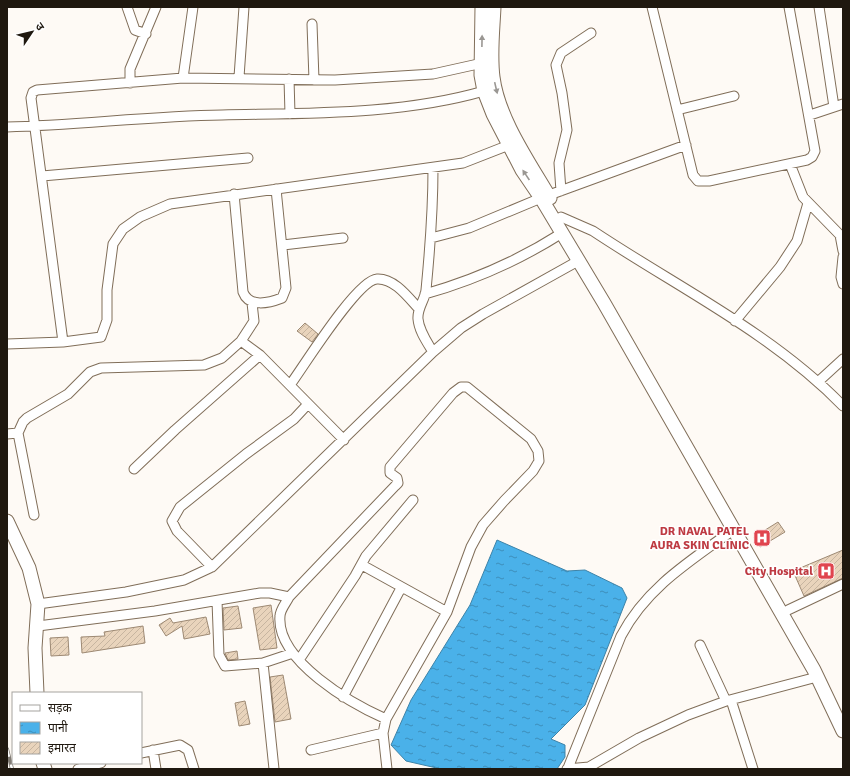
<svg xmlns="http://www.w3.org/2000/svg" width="850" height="776" viewBox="0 0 850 776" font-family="Signika,'Noto Sans Devanagari',sans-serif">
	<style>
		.water { fill: url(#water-ripples); stroke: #3d83a8 }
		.building { fill: url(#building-hatch); stroke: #9d8973 }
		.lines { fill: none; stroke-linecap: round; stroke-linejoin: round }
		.street-casing { stroke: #806e59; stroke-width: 11 }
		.secondary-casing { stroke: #806e59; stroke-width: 15 }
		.street { stroke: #fff; stroke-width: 9 }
		.secondary { stroke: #fff; stroke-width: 13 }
		.rail-casing { stroke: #817b74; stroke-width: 4 }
		.rail { stroke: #fff; stroke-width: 2.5; stroke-dasharray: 8; stroke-linecap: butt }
		.oneway { fill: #9a9793 }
		.labels { text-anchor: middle; stroke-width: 3; stroke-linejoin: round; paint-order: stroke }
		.health-label { font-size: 12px; font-weight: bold; fill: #be3a42; stroke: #fff; text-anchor: end }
	</style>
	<defs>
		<pattern id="water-ripples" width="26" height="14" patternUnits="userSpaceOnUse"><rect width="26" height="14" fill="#4ab1e9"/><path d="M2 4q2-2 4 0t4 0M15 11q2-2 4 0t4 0" fill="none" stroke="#3d8fbb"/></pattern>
		<pattern id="building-hatch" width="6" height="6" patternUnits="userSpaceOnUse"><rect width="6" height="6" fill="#e9d4bc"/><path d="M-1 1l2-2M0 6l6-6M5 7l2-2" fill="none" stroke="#c7b5a0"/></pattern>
	</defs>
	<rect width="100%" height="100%" fill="#fefaf5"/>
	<!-- water -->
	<path class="water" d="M497,540L567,571L585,570L622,588L627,598L585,705L551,739L565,745V757L557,769H441L406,761L391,745L411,700L470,605Z"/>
	<!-- building -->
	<path class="building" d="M305,323L318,334L312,342L297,331Z
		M778,522L785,532L760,547L754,537Z
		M843,550V578L804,596L793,571Z
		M271,605L277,648L260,650L253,608Z
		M238,606L242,628L224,630L223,608Z
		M206,617L210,634L184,639L182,626L166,636L159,625L170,618L173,623Z
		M143,626L145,643L82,653L81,637L105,636L104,632Z
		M68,637L69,655L51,656L50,638Z
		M237,651L238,659L228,660L225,653Z
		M283,675L291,719L275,722L270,677Z
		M245,701L250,724L239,726L235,703Z"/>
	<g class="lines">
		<defs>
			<path id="street" d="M127,7L135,30L146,34
				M652,7L693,175L698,181H709L807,160L812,157L815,151L789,7
				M819,7L834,107
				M312,24L314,80
				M239,77L244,7
				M183,78L193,7
				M289,79L290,114
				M130,83V69L156,7
				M677,110L734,96
				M810,115L843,104
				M7,127C79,125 151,116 222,115C308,113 401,115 484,91
				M790,164L803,197L840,235L843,251
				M433,168C433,209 430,249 426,290C425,300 417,308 418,319C419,331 427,342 433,352
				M42,176L248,158
				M561,191L559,163L567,130L562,93L556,65L561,53L591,33
				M234,194L243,292C249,308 269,303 282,298L286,288L276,189
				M561,217L593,231C677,287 772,333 843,406
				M431,238L469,228L541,198L686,145
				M283,245L343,238
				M843,257L841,277L843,284
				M425,294C475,280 518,261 562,233
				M735,321L780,267L797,241L808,203
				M241,341L254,321L252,303
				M63,342L31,98L33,92L37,90L183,78L335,80L433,74L487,62
				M7,344L63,342L101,337L107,320V290L113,244L123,229L140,217L170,204L463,163L509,145
				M819,381L843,359
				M290,385C304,366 357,280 377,279C394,278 408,297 419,309
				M7,434L18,433
				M134,469L175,430L260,355L344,440
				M34,515L18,433L23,422L27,418L68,394L90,372L101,368L204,365L222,358L241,341L260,355
				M362,565L447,612
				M212,567L177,531L172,521L180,507L246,454L294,419L308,404
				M289,597C286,603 280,610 280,616C276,661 352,704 386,719
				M217,601L219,655L225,666L263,663L293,653
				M38,604L126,592L184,580L212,567L433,352L461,328L483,314L578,261
				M788,610L843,584
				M38,626L155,611L260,593H270L289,597L395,486L398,483L397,478L390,473V467L453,393L461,387H467L531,439L538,451L539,461L533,471L504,501L483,525L471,547L447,612L386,719L383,733L387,769
				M700,645L726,701
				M299,660L355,576L366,556L413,500
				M263,663L274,769
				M343,697L401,588
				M731,700L753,769
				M153,750L156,769
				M311,750L383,733
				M141,753L180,745L188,750L194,769
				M568,768L621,636C646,588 690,561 733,530
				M78,769L101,763
				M567,769L589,767L639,738L688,715L726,701L817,677"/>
			<path id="secondary" d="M482,7L481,75L484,91L493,114L522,170L541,198L604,303L814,670L843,731
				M494,7C493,30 490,54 493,77C498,118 529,162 550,198
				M7,521L29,568L38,604L35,648L37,693
				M43,763L45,769"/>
		</defs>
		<!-- street casing -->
		<use href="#street" class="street-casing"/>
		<!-- secondary casing -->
		<use href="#secondary" class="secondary-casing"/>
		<!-- street -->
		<use href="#street" class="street"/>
		<!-- secondary -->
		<use href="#secondary" class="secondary"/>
		<defs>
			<path id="rail" d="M7,749L12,769"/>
		</defs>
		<!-- rail casing -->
		<use href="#rail" class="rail-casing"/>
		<!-- rail -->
		<use href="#rail" class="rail"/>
	</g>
	<!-- one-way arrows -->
	<defs><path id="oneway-solid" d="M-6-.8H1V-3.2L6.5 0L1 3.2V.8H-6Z"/></defs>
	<g class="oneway">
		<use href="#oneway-solid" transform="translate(482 41) rotate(-89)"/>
		<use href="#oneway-solid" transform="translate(496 88) rotate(77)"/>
		<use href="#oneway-solid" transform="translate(526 175) rotate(-124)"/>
	</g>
	<!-- icons -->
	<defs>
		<symbol id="hospital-square" viewBox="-11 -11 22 22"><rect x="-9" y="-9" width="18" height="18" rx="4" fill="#e0444e" stroke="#fff"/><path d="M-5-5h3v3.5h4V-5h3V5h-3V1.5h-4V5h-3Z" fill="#fff"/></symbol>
	</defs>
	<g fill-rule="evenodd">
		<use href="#hospital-square" x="752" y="528" width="20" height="20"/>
		<use href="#hospital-square" x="816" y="561" width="20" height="20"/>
	</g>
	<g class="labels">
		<!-- health labels -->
		<g class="health-label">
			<text x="749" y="535">DR NAVAL PATEL<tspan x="749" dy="14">AURA SKIN CLINIC</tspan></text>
			<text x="813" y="575">City Hospital</text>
		</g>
	</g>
	<!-- border -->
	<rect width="850" height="776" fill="none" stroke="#1f180f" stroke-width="16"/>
	<!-- legend -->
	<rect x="12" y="692" width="130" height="72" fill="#ffffff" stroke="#a5a39f"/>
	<rect x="20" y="705" width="20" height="6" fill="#ffffff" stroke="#a5a39f"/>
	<text x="48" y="712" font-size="12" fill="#1f180f">सड़क</text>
	<rect x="20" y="722" width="20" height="12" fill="url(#water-ripples)" stroke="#a5a39f"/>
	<text x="48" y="732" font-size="12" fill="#1f180f">पानी</text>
	<rect x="20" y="742" width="20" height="12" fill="url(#building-hatch)" stroke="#a5a39f"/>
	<text x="48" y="752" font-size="12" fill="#1f180f">इमारत</text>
	<!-- north arrow -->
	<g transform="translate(32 32) rotate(55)" stroke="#ffffff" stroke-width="3" paint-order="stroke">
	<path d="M0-3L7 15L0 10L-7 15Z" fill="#1f180f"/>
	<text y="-6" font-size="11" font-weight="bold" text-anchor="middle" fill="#1f180f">उ</text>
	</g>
</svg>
